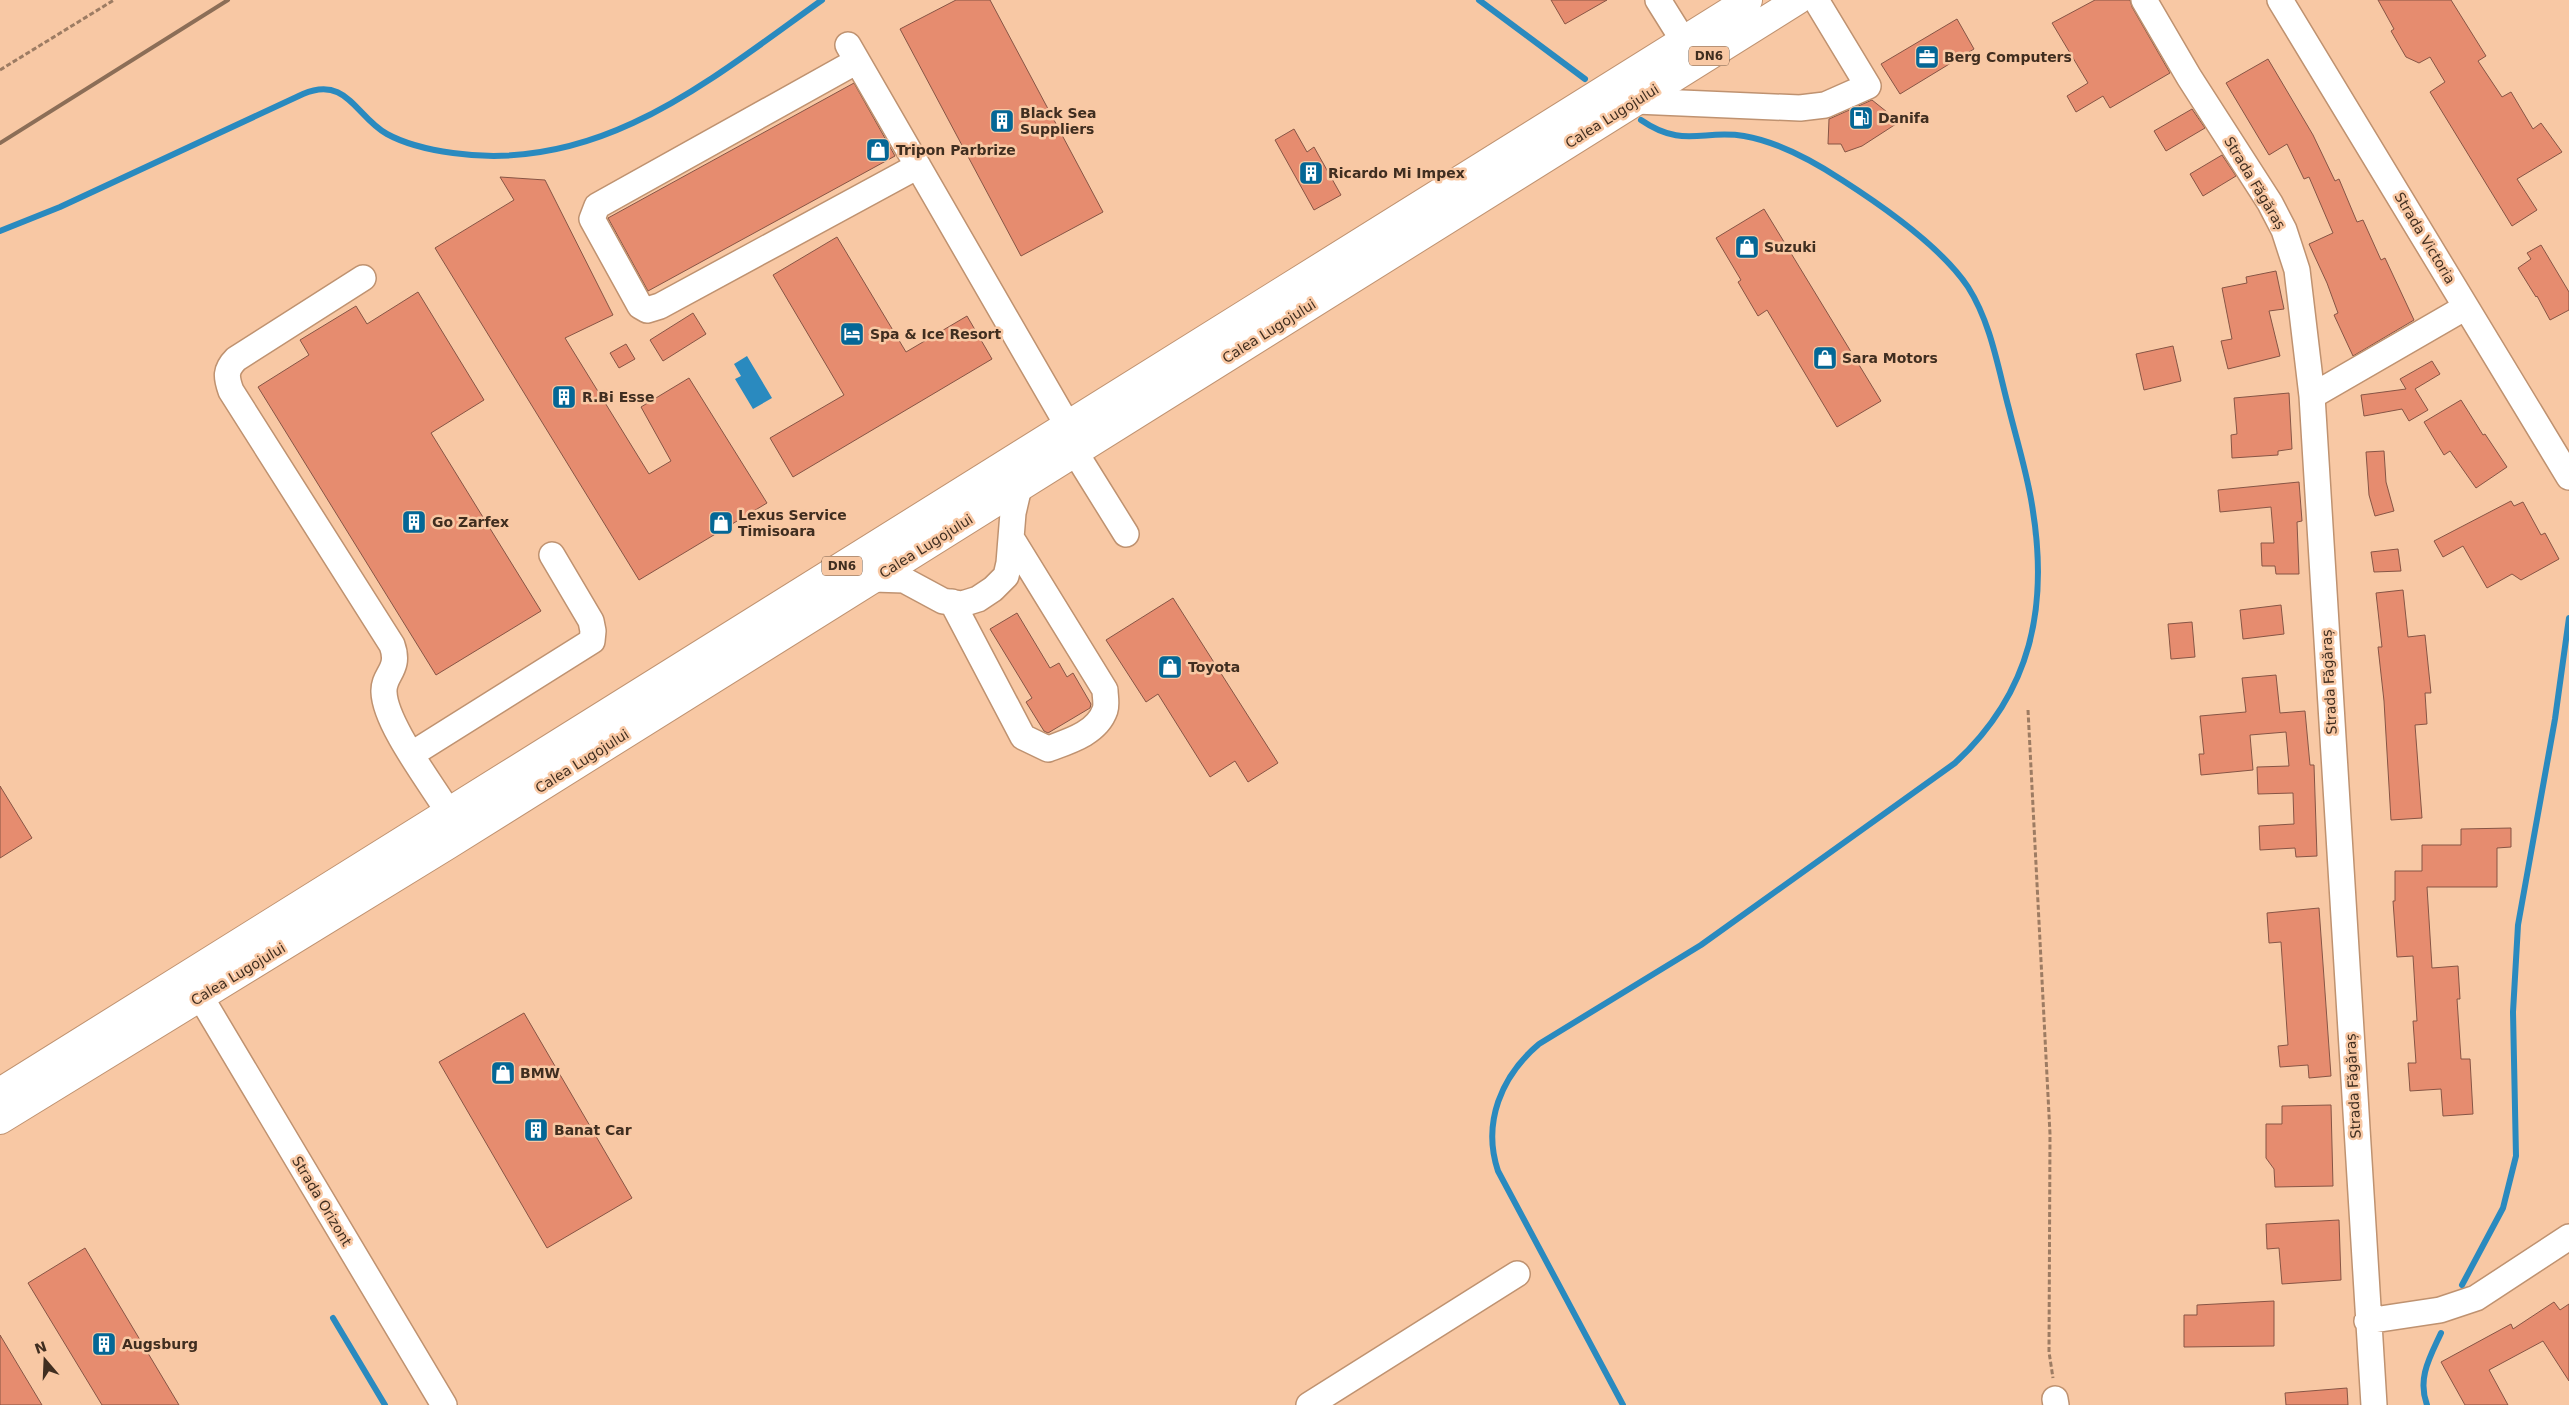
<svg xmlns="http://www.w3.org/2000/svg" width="2569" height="1405" viewBox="0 0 2569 1405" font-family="'DejaVu Sans',sans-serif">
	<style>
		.water { fill: #2a8abf }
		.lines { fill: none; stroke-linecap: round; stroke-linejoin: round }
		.stream { stroke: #2a8abf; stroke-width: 6 }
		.building { fill: #e68c6f; stroke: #875545 }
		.minor-casing { stroke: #bf9270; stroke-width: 28 }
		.major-casing { stroke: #bf9270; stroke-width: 30 }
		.path { stroke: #9d7c63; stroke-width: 3; stroke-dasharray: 5 2.5; stroke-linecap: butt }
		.minor { stroke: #fff; stroke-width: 25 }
		.major { stroke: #fff; stroke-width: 28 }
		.rail { stroke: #8c6e57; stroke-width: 4 }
		.labels { text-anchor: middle; stroke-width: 5; stroke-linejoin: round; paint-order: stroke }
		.shield { fill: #f8c8a4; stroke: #775c48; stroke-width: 1 }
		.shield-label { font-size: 12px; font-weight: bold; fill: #402e20 }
		.poi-label { font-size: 14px; font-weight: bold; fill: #402e20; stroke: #f8c8a4; text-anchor: start }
		.street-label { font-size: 14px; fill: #402e20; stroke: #f8c8a4 }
	</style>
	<rect width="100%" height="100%" fill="#f8c8a4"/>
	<!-- water -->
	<path class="water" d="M747,356L772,398L753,409L735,379L741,376L734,364Z"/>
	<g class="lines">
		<!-- stream -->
		<path class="stream" d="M1479,0L1585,79
			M0,231L60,207L303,94C347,75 356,117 387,134C407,145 431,150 453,153C600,174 710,80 822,0
			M2462,1285L2503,1208L2516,1156L2513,1012L2518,925L2555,719L2569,618
			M333,1318L385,1405
			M1623,1405L1498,1171C1482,1123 1501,1076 1539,1044L1701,945L1955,763C2032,692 2049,606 2032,505C2027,473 2017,441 2009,409C1998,368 1991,323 1968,287C1942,248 1881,205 1842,180C1813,161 1779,142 1744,136C1703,129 1683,149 1641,120
			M2427,1405C2417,1378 2430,1357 2441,1333"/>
	</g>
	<!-- building -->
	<path class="building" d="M956,0H990L1103,212L1021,256L900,29Z
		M1551,0H1607L1565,24Z
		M2095,0H2130L2132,7L2170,73L2110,108L2103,96L2076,112L2067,96L2088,83L2052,23Z
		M2378,0H2451L2486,56L2478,61L2502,97L2511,92L2533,129L2541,123L2562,152L2517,179L2537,210L2512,226L2430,92L2445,82L2430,57L2419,63L2406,57L2391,31L2394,29Z
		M1957,19L1974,49L1900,94L1881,64Z
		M2268,59L2313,135L2335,181L2339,179L2357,222L2363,220L2381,260L2385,258L2414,320L2353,356L2334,315L2338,313L2327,283L2309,244L2333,233L2309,177L2304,179L2287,144L2269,155L2226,83Z
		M854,83L895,156L648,291L608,218Z
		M1872,100L1892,116L1896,124L1862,146L1845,152L1841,144H1828L1829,119Z
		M2192,109L2205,128L2166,151L2154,131Z
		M1294,129L1307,152L1314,147L1341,195L1314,210L1275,140Z
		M2222,155L2236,176L2203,196L2190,174Z
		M500,177L545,180L613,315L565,338L649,474L671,461L641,407L689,378L767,503L639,580L435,248L514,200Z
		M1764,209L1881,401L1837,427L1767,310L1758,316L1738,282L1741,280L1716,238Z
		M837,237L906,352L967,316L992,359L793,477L770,438L844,395L773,275Z
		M2541,245L2569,292V310L2550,320L2537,296L2536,297L2518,268L2531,259L2527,253Z
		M2276,271L2284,309L2269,311L2280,356L2228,369L2221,341L2232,339L2222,288L2247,283L2246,277Z
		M418,292L484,400L431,433L541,611L436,675L258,387L309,355L300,340L356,306L367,324Z
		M693,313L706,334L663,361L650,340Z
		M626,344L635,359L619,368L610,353Z
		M2173,346L2181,381L2144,390L2136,354Z
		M2432,361L2440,374L2415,389L2428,410L2409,421L2402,409L2364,416L2361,395L2406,389L2400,379Z
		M2289,393L2292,449L2278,451V455L2232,458L2231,435L2237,434L2234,398Z
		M2461,400L2483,435L2485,434L2507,467L2476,488L2450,451L2444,455L2424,422Z
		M2384,451L2386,482L2394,511L2375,516L2369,495L2366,452Z
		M2299,482L2302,521L2297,522L2299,574H2276L2275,566H2262L2261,543H2274L2271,507L2220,512L2218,490Z
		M2511,501L2514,506L2523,502L2541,535L2545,533L2559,559L2521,580L2512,574L2487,588L2463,546L2443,557L2434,541Z
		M2398,549L2401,571L2374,572L2371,552Z
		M2403,590L2408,637L2425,635L2431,693H2425L2427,724L2415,725L2422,818L2391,820L2384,701L2378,647H2382L2376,593Z
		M1173,598L1278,763L1248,782L1235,761L1210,777L1158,694L1146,702L1106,640Z
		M2281,605L2284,634L2243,639L2240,610Z
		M1017,613L1050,668L1059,663L1067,677L1073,673L1091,704L1090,708L1048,733L1044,731L1026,702L1032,698L990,629Z
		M2192,622L2195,657L2171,659L2168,624Z
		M2276,675L2280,713L2305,711L2310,765H2314L2317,856L2296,857L2295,848L2260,850L2259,826L2294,824L2293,793L2258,794L2257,767L2289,766L2286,732L2250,735L2253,770L2201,775L2199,754H2204L2200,716L2246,712L2242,678Z
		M0,786L32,838L0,858Z
		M2511,828V847L2497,848V887H2427L2432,968L2458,966L2460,999H2457L2461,1059H2470L2473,1114L2443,1116L2441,1089L2410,1091L2408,1063H2416L2413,1021H2417L2413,956L2397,957L2393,901H2395V871H2422V845H2461V829Z
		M2319,908L2331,1076L2309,1078L2308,1065L2280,1067L2278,1046L2288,1045L2281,942L2269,943L2267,913Z
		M524,1013L632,1198L547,1248L439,1062Z
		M2331,1105L2333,1186L2275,1187L2274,1169L2266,1158V1124H2282V1106Z
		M2339,1220L2341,1280L2282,1284L2279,1248L2267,1249L2266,1224Z
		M85,1248L179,1405H102L28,1283Z
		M2274,1301V1346L2184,1347V1315H2197V1305Z
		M2554,1302L2560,1310L2569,1304V1381L2543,1341L2489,1370L2508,1405H2465L2441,1362L2511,1324L2513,1329Z
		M0,1335L42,1405H0Z
		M2347,1388L2348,1405H2286L2285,1393Z"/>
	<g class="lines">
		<defs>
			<path id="minor" d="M1658,0L1683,40
				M2144,0L2189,77L2270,203L2284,230L2297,270L2312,396L2374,1405
				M2280,0L2569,477
				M848,45L1068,426
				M857,61L597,206L592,219L640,306L647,310L660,306L918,166
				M1636,101L1800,108L1825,105L1868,86L1816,0
				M363,278L236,359C225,370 226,377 231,391L392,645C401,670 383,674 384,692C385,724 431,783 449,813
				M2312,396L2466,307
				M1075,452L1126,534
				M874,579L904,580L943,601L962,604L978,599L993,589L1006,576L1009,563L1013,513L1019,487
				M952,602L1023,737L1048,749C1070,741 1097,733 1105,710C1107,704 1105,696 1105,690L1012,539
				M412,754L592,641L593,631L591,621L552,555
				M200,996L444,1405
				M2367,1321L2440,1310L2476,1298L2569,1237
				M2055,1399L2056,1405
				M1309,1405L1517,1274"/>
			<path id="major" d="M0,1092L1748,0
				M0,1120L448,845L1798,0"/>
		</defs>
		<!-- minor casing -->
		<use href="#minor" class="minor-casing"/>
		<!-- major casing -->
		<use href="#major" class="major-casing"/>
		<!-- path -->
		<path class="path" d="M0,70L114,0
			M2028,710L2050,1134L2049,1352L2053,1378"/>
		<!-- minor -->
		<use href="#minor" class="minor"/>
		<!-- major -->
		<use href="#major" class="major"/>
		<!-- rail -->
		<path class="rail" d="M0,143L228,0"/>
	</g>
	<!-- icons -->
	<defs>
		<symbol id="office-square" viewBox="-11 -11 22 22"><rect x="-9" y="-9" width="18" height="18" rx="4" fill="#046796" stroke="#f8c8a4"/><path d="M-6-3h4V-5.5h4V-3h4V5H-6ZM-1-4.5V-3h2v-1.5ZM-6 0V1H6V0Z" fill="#fff"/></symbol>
		<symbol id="fuel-square" viewBox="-11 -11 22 22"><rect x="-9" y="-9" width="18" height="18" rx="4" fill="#046796" stroke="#f8c8a4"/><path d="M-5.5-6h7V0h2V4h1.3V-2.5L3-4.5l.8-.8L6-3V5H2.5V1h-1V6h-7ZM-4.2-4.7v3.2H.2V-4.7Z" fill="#fff"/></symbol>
		<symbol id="building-square" viewBox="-11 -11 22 22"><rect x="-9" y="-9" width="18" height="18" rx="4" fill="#046796" stroke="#f8c8a4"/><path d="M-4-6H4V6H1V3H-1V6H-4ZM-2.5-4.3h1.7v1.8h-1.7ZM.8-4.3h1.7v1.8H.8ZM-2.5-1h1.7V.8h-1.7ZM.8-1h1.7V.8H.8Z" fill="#fff"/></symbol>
		<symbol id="shop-square" viewBox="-11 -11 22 22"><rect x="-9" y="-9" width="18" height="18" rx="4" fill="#046796" stroke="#f8c8a4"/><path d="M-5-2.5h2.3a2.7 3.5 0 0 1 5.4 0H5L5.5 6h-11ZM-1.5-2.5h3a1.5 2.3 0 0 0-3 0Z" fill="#fff"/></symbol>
		<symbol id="hotel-square" viewBox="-11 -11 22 22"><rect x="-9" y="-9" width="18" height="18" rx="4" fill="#046796" stroke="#f8c8a4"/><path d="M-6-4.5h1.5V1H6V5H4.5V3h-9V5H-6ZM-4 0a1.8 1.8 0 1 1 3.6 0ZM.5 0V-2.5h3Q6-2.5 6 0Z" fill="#fff"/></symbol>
	</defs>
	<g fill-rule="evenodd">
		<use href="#office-square" x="1913" y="43" width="28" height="28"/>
		<use href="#fuel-square" x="1847" y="104" width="28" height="28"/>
		<use href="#building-square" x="988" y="107" width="28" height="28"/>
		<use href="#shop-square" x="864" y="136" width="28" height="28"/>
		<use href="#building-square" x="1297" y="159" width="28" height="28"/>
		<use href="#shop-square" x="1733" y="233" width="28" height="28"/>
		<use href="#hotel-square" x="838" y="320" width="28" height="28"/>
		<use href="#shop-square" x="1811" y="344" width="28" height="28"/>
		<use href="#building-square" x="550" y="383" width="28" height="28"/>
		<use href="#building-square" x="400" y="508" width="28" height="28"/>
		<use href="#shop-square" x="707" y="509" width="28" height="28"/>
		<use href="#shop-square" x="1156" y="653" width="28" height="28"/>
		<use href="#shop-square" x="489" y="1059" width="28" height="28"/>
		<use href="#building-square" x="522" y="1116" width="28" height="28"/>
		<use href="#building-square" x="90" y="1330" width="28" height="28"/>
	</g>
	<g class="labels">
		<!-- shield labels -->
		<g class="shield">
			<rect x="1689" y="46.5" width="40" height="19" rx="4"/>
			<rect x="822" y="556.5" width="40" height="19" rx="4"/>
		</g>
		<g class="shield-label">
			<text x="1709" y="60">DN6</text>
			<text x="842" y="570">DN6</text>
		</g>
		<!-- poi labels -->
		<g class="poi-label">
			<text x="1944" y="62">Berg Computers</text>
			<text x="1020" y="118">Black Sea<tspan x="1020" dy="16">Suppliers</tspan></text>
			<text x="1878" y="123">Danifa</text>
			<text x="896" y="155">Tripon Parbrize</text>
			<text x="1328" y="178">Ricardo Mi Impex</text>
			<text x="1764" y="252">Suzuki</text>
			<text x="870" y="339">Spa &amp; Ice Resort</text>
			<text x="1842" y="363">Sara Motors</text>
			<text x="582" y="402">R.Bi Esse</text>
			<text x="738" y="520">Lexus Service<tspan x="738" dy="16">Timisoara</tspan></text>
			<text x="432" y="527">Go Zarfex</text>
			<text x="1188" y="672">Toyota</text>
			<text x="520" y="1078">BMW</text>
			<text x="554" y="1135">Banat Car</text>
			<text x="122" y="1349">Augsburg</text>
		</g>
		<!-- street labels -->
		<g class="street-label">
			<text transform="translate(1612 116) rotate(-32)" y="5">Calea Lugojului</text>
			<text transform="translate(2255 183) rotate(59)" y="5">Strada Făgăraș</text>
			<text transform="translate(2425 238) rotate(59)" y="5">Strada Victoria</text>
			<text transform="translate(1269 331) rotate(-32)" y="5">Calea Lugojului</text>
			<text transform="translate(926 546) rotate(-32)" y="5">Calea Lugojului</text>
			<text transform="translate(2329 682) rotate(-93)" y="5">Strada Făgăraș</text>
			<text transform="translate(582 761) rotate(-32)" y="5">Calea Lugojului</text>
			<text transform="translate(238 974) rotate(-31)" y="5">Calea Lugojului</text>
			<text transform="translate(2353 1086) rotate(-93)" y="5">Strada Făgăraș</text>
			<text transform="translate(322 1201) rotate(59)" y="5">Strada Orizont</text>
		</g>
	</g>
	<!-- north arrow -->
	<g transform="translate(45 1360) rotate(341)" stroke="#f8c8a4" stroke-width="4" paint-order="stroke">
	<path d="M0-4L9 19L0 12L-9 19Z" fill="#402e20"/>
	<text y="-8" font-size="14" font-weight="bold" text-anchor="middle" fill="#402e20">N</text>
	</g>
</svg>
